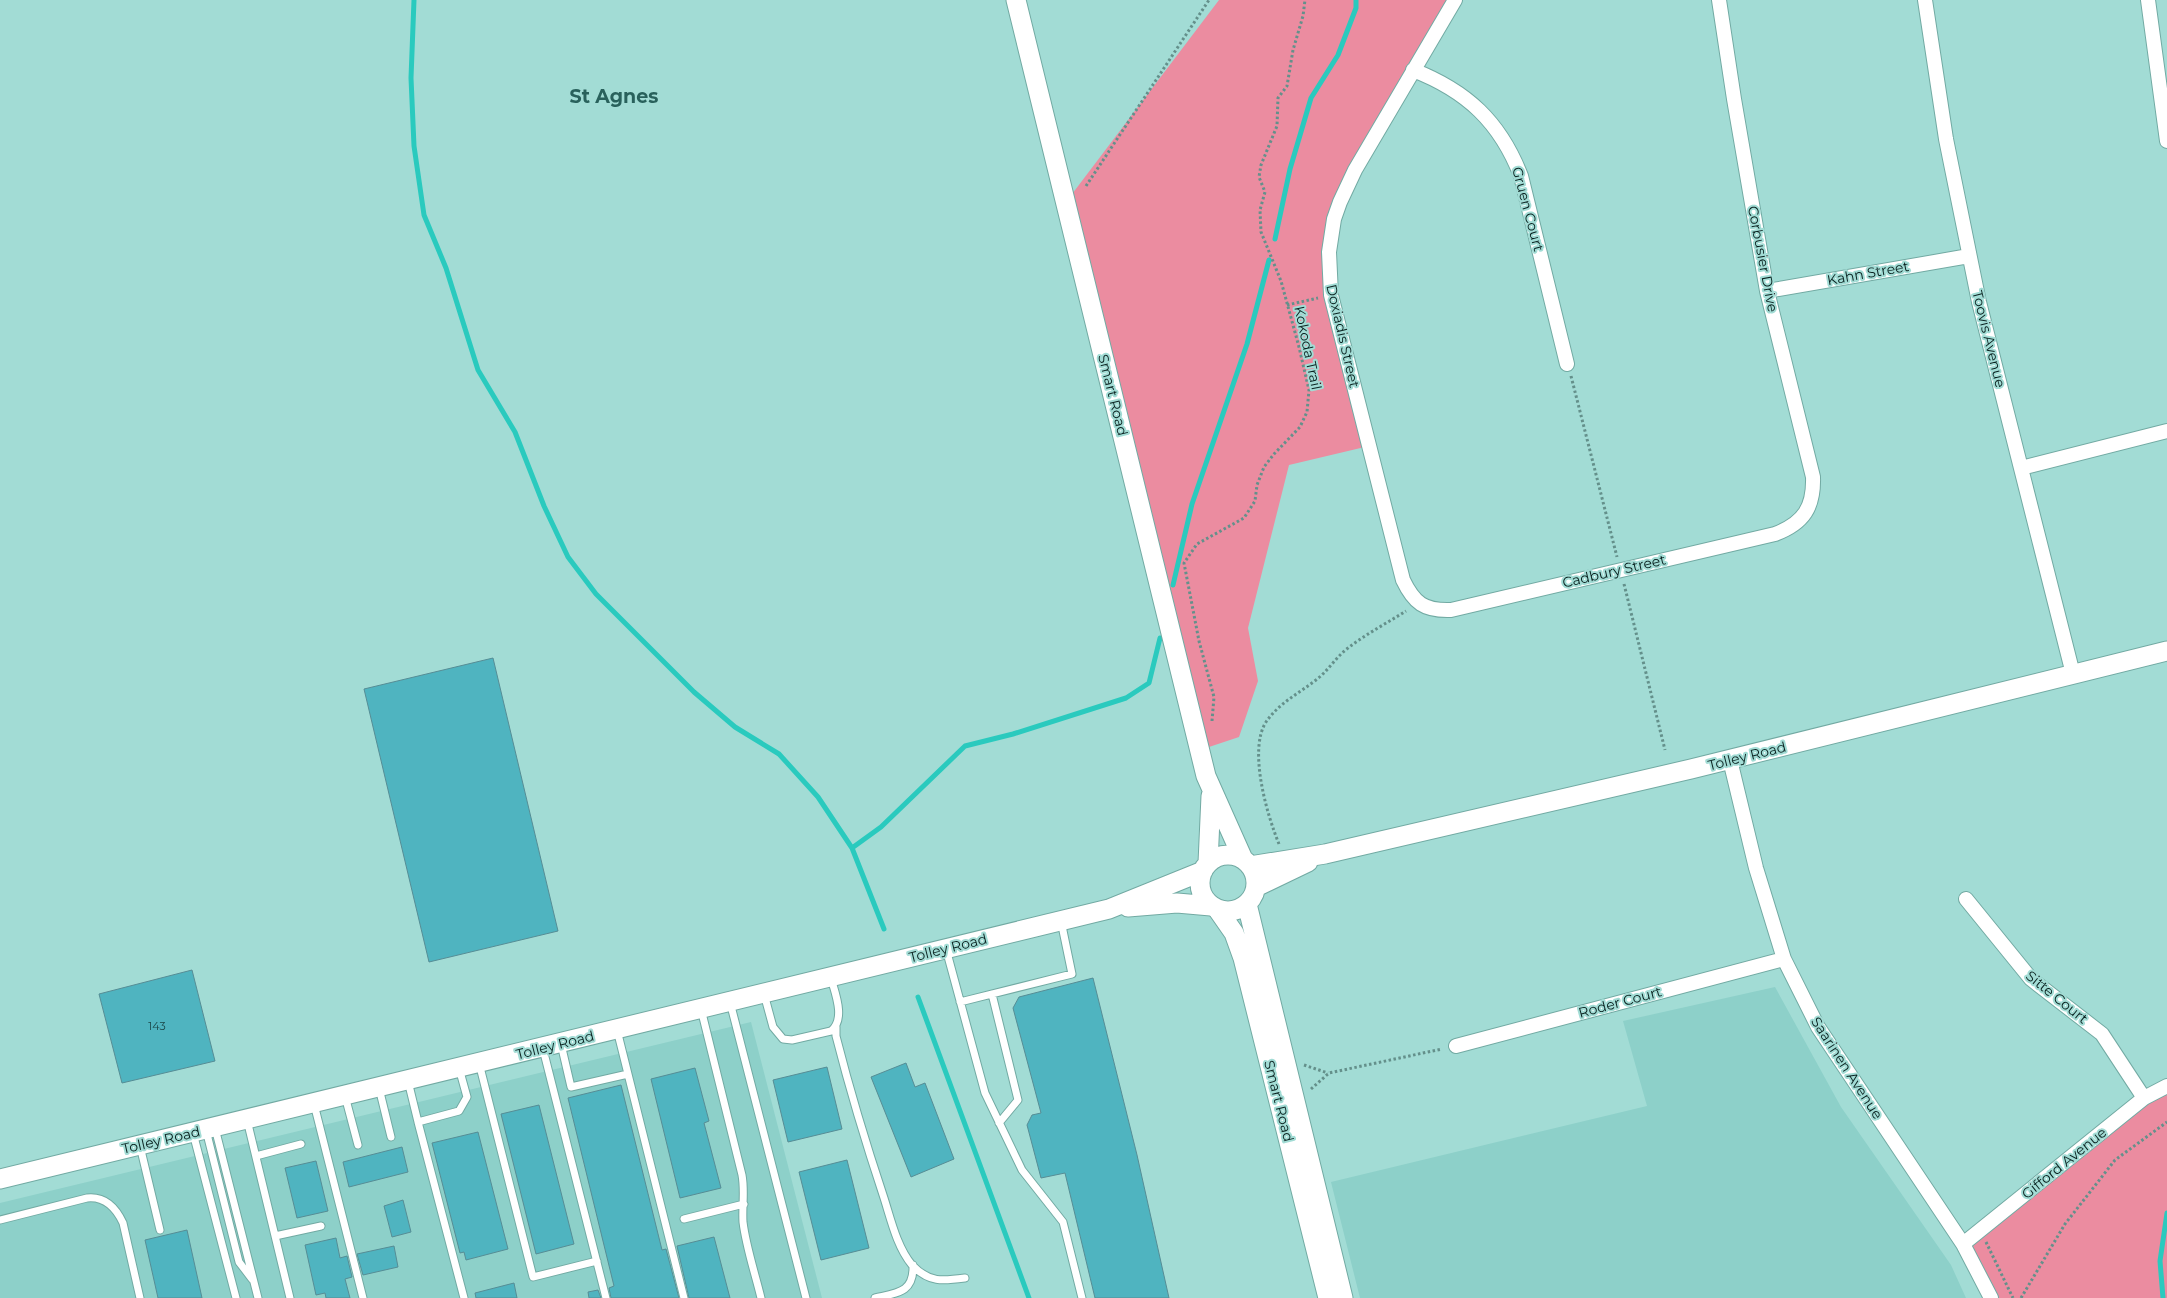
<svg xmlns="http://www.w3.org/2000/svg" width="2167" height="1298" viewBox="0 0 2167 1298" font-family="Montserrat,sans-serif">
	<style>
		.built { fill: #8dd0c9 }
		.green { fill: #eb8ca0 }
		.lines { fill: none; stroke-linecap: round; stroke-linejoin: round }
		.stream { stroke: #2acabe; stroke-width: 5 }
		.building { fill: #4fb4c0; stroke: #568d95 }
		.service-casing { stroke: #72aaa3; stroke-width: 9 }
		.minor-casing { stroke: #72aaa3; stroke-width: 16 }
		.secondary-casing { stroke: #72aaa3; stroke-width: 21 }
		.path { stroke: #64908b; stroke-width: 3; stroke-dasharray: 2.5 2.5; stroke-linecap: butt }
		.service { stroke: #fff; stroke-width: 7 }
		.minor { stroke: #fff; stroke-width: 14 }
		.secondary { stroke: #fff; stroke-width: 19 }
		.labels { text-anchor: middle; stroke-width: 4; stroke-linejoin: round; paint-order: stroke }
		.number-label { font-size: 11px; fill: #1a4546 }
		.street-label { font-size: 14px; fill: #08201e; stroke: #a2dcd5 }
		.district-label { font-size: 19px; font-weight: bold; fill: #29615c; stroke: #a2dcd5 }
	</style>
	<rect width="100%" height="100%" fill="#a2dcd5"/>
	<!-- built -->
	<path class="built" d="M1775,987L1841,1107L1951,1265L1966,1298H1360L1331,1182L1647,1106L1623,1021Z
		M751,1022L822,1298H0V1203Z"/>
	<!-- green -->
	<path class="green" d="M1219,0H1455L1348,183L1329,267L1369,446L1289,465L1248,628L1258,681L1239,737L1200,750L1066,202Z
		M2167,1086V1298H1991L1963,1244Z"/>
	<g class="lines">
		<!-- stream -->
		<path class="stream" d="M414,0L411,78L414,146L424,215L446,268L478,370L515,432L544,506L568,557L596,594L694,692L735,727L779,754L818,797L852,848L884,929
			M1275,239L1290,169L1311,98L1338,55L1356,8V0
			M1173,585L1192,504L1247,344L1269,260
			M852,848L881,827L965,746L1013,734L1126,698L1149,683L1160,638
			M918,997L1029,1298
			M2163,1298L2160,1261L2167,1213"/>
	</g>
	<!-- building -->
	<path class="building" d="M493,658L558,931L429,962L364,689Z
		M192,970L215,1061L122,1083L99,994Z
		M1093,978L1137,1155L1169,1298H1095L1065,1173L1041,1178L1027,1125L1032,1115L1041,1113L1013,1008L1019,997Z
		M906,1063L915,1087L925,1083L954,1159L911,1177L871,1077Z
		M827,1067L842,1129L788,1142L773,1080Z
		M695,1068L709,1121L704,1123L721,1188L680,1198L651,1079Z
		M621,1085L662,1250L666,1249L679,1298H611L609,1288L614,1286L568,1098Z
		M539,1105L574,1244L536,1254L501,1114Z
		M478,1132L508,1249L466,1260L464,1252L460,1253L432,1143Z
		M402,1147L408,1172L349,1187L343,1162Z
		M847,1160L869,1248L821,1260L799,1172Z
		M316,1161L328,1211L297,1218L285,1168Z
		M403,1200L411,1232L392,1237L384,1206Z
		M187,1230L202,1298H158L145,1240Z
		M714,1237L730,1298H689L677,1246Z
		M336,1238L340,1258L347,1256L352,1277L345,1279L350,1298H326L325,1293L316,1295L305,1245Z
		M394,1246L398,1267L363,1275L357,1254Z
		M514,1283L517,1298H476L475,1293Z
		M598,1290L601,1298H589L588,1292Z"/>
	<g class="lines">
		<defs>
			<path id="service" d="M946,949L985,1093L1022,1170L1063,1222L1082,1298
				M764,994L773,1027L783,1039L792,1040L831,1031C846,1019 835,993 831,978
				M992,994L1018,1100L999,1123
				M730,1002L806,1298
				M960,1002L1072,974L1061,921
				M701,1009L742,1175C745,1191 742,1206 743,1222C746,1247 755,1273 761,1298
				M836,1027V1036C850,1091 866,1144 884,1198C891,1220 897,1247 912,1265C929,1283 943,1281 965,1278
				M617,1030L684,1298
				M561,1044L571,1087L628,1074
				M543,1049L606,1298
				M479,1063L533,1277L597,1261
				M408,1081L418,1122L459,1111L467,1097L459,1068
				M379,1088L391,1137
				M345,1096L358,1145
				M314,1104L363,1298
				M247,1120L290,1298
				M418,1122L464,1298
				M215,1128L258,1298
				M206,1130L239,1262L252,1279
				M193,1133L236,1298
				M140,1146L160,1230
				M256,1156L301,1144
				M684,1219L744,1204
				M0,1220L87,1198C105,1196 116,1208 123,1223L140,1298
				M275,1236L321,1226
				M875,1298C897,1293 914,1293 913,1265"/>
			<path id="minor" d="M1455,0L1355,170L1340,202L1334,219L1329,252L1331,295L1403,580C1414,603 1424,611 1451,610L1775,534C1804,523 1814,507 1813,477L1767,291L1734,99L1719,0
				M1925,0L1946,139L1979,302L2073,674
				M2148,0L2167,141
				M1413,70C1467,91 1500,122 1521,176L1567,364
				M1767,291L1969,256
				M2021,468L2167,431
				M1730,760L1756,868L1784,959L1818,1027L1963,1244L1991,1298
				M1966,899L2031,979L2102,1034L2144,1098
				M1456,1046L1784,959
				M1963,1244L2144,1098L2167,1086"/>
			<path id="secondary" d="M1016,0L1206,776L1243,859
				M1200 883a28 28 0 1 1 56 0a28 28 0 1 1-56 0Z
				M1208,863L1211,796
				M1250,866L1325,854L1691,769L2167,651
				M1256,887L1308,862
				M1247,904L1343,1298
				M1128,907L1177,903L1211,906
				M1218,910L1234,933L1243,958L1328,1298
				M0,1179L1109,909L1203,871"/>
		</defs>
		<!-- service casing -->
		<use href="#service" class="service-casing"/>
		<!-- minor casing -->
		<use href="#minor" class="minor-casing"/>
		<!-- secondary casing -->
		<use href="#secondary" class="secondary-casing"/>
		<!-- path -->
		<path class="path" d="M1086,186L1209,0
			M1287,305L1318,298
			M1571,376L1617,557
			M1624,584L1665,750
			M1212,721L1214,697L1199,641L1184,563L1197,544L1244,518L1255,501L1257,485L1264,467L1274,454L1300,427L1307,412L1309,390L1299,347L1281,281L1261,232L1260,210L1265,192L1259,177L1261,165L1277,126L1278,98L1287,86L1293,50L1303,16L1305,0
			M1279,844C1267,815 1248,750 1266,722C1279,703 1298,694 1316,680C1328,671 1336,657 1348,648C1366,634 1387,623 1406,611
			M1304,1065L1328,1073
			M1311,1089L1329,1073L1442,1049
			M1986,1242L2013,1298
			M2021,1298L2065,1224L2115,1160L2167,1122"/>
		<!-- service -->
		<use href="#service" class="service"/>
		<!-- minor -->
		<use href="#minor" class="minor"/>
		<!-- secondary -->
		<use href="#secondary" class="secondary"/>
	</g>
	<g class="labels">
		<!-- number labels -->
		<g class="number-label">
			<text x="157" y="1030">143</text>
		</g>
		<!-- street labels -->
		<g class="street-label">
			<text transform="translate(1528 209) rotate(75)" y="5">Gruen Court</text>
			<text transform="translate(1763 259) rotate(79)" y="5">Corbusier Drive</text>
			<text transform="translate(1868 273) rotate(-10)" y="5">Kahn Street</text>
			<text transform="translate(1343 336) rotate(77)" y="5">Doxiadis Street</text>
			<text transform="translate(1989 339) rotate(76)" y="5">Toovis Avenue</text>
			<text transform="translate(1308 348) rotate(78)" y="5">Kokoda Trail</text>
			<text transform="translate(1113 395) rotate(76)" y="5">Smart Road</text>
			<text transform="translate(1614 571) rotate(-13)" y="5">Cadbury Street</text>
			<text transform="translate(1747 756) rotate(-14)" y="5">Tolley Road</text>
			<text transform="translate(948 948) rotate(-14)" y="5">Tolley Road</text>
			<text transform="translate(2057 997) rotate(39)" y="5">Sitte Court</text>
			<text transform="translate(1620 1002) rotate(-15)" y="5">Roder Court</text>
			<text transform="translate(555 1045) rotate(-14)" y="5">Tolley Road</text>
			<text transform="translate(1847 1068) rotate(57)" y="5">Saarinen Avenue</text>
			<text transform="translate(1279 1101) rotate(76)" y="5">Smart Road</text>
			<text transform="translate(161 1140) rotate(-13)" y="5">Tolley Road</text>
			<text transform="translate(2064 1163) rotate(-39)" y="5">Gifford Avenue</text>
		</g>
		<!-- district labels -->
		<g class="district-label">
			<text x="614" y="103">St Agnes</text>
		</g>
	</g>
</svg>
